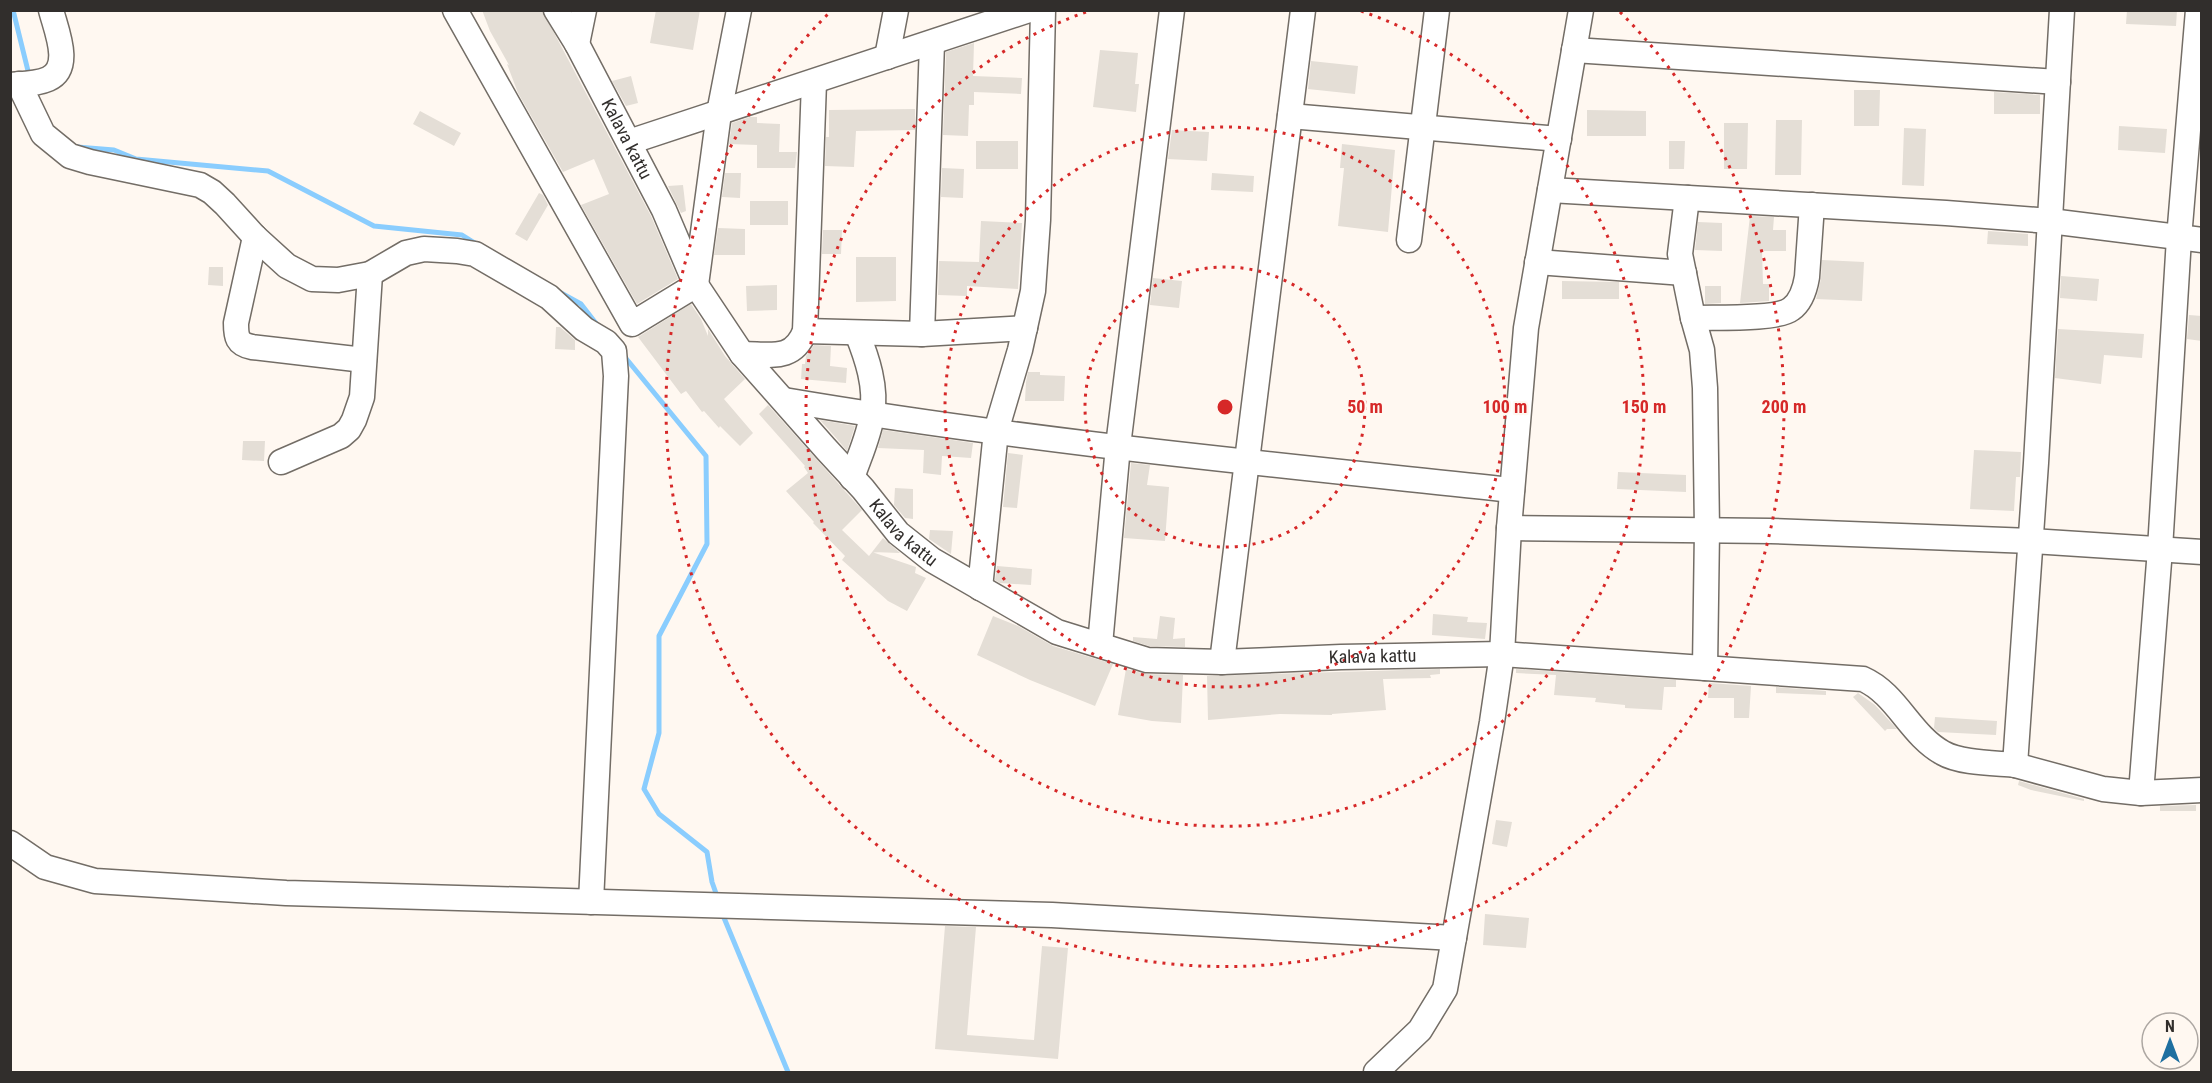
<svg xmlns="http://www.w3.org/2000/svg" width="2212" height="1083" viewBox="0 0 2212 1083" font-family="'Roboto Condensed',sans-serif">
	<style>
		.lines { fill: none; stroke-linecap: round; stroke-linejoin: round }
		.stream { stroke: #8acdfe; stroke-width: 5 }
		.building { fill: #e4ded6 }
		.minor-casing { stroke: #736d66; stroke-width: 27 }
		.minor { stroke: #fff; stroke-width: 24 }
		.ring { fill: none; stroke: #d62828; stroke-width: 3; stroke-dasharray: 3 6 }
		.labels { text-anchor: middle; stroke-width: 4.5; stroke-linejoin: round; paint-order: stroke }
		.street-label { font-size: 18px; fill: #312e2c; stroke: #fff8f1 }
		.centre { fill: #d62828; stroke: #fff8f1; stroke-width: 3 }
		.ring-label { font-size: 18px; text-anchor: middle; font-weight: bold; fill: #d62828; stroke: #fff8f1; stroke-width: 4.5; stroke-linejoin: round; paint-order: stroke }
	</style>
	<rect width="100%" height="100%" fill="#fff8f1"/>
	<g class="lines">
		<!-- stream -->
		<path class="stream" d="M13,10L30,79
			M77,147L114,150L136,159L268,171L374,226L462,235L478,245
			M561,293L581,304L598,326
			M624,356L706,456L707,544L659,636V733L644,789L659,814L707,852L712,882L718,899
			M722,913L788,1072"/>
	</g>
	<!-- building -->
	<path class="building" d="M482,10H542L651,216L678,279L637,304L581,205L609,194L594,159L563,172L518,93L507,64L509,65L490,31Z
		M656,10H700L693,50L650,43Z
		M2127,10H2177L2176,26L2126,24Z
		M974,43L973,76L1022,78L1021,94L974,92V105H969L968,136L943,135L946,52Z
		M1100,50L1138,53L1135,84H1139L1136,112L1093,107Z
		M1311,61L1358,66L1355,94L1308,89Z
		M631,76L638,103L626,106L612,81Z
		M1854,90H1880L1879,126H1854Z
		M1994,92L2040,95V114H1994Z
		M915,109V130L856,131L854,167L825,166L826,137H829V110Z
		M1587,110L1646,111V136H1587Z
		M420,111L461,133L454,146L413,124Z
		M750,117H757V123L780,124L779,152H797L795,168H757V145L729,144L732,123Z
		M1776,120H1802L1801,175H1775Z
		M1724,123H1748L1747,169H1724Z
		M2119,126L2167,129L2165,153L2118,150Z
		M1904,128L1926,129L1924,186L1902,185Z
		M1172,130L1209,132L1207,161L1168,159Z
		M976,141H1018V169H976Z
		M1669,141H1685L1684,169H1669Z
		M1342,144L1395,150L1388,232L1338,226L1344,168H1340Z
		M942,168L964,169L963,198L941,197Z
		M725,173H741L740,198L722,197Z
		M1212,173L1254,176L1253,192L1211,190Z
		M683,185L686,211L681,213L668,186Z
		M539,193L543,195L548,205L527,241L515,234Z
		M750,201H788V225H750Z
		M1750,216L1774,217L1773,230H1786V251H1762L1763,284H1769V301L1740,303Z
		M981,221L1022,223L1018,289L967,286V296L938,295L939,261L979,262Z
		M1698,222L1722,223V251L1695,250Z
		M718,228L745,229V255H714Z
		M823,230H842L841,254H822Z
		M1988,231L2028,234V246L1987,244Z
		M856,257H896V301L856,302Z
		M1822,260L1864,262L1862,301L1816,299L1821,279Z
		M209,267H223V286L208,285Z
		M2061,276L2099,279L2097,301L2060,298Z
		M1153,278L1182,281L1179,308L1150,305Z
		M1562,281L1619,282V299H1562Z
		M777,285V310L747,311L746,286Z
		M1705,286H1721V303L1705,304Z
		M691,304L701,319L708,336V329L725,356L745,379L724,399L753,433L740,446L720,426L719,428L704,411L702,412L686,391L681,394L638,337Z
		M2189,315L2202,316V341L2187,339Z
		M556,327H560L575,340V350L555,349Z
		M2058,329L2144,334L2142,358L2104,355L2101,384L2055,378Z
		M814,345L831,346L830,366L847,368L846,383L801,379L802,364H805L806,356Z
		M1028,372H1040V375L1065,376L1064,401H1025L1026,382Z
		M768,405L862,510L842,530L869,556L883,538L900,553L872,552L916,567L915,573L926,578L907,611L888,601L842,560L845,556L813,523L814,522L786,491L808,473L804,467L805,466L759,414Z
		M820,420L855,426L847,451L837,439Z
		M883,430L973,443L971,458L942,456L941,475L923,473L924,450L878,448Z
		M243,441H265L264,461L242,460Z
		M1974,450L2021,452L2020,477H2016L2014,511L1970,509Z
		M1008,453L1023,455L1017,508L1003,507Z
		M1131,463L1150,465L1147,485L1169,487L1165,541L1124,538Z
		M1618,472L1686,475V492L1617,489Z
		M895,488L913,489V519L905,518L894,505Z
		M930,530L953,531L951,554L929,539Z
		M997,566L1032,569L1031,585L1000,583L995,580Z
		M1433,614L1468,617L1467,622L1487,623L1485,639L1432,635Z
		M993,616L1018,626L1053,646L1113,664L1095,706L1030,680L977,655Z
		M1160,616L1175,618L1173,639L1185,638V647L1149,646L1133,641V637L1157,639Z
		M1126,669L1146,674L1183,675L1181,723L1152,721L1118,715Z
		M1440,669V674L1430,675L1431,678L1383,679L1386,710L1332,714V715L1280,714L1208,720L1207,676Z
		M1516,669L1676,680V687H1664L1662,710L1625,708V705L1595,702L1596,698L1554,695L1556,675L1516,673Z
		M1709,683L1751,686L1749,718H1734V698H1708Z
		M1776,687L1826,691V695L1776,693Z
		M1858,693L1875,705L1897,729H1887L1885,731L1853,697Z
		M1935,717L1997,721L1996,735L1938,732L1934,728Z
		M2019,781L2084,799V801L2031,790L2018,785Z
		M2196,805V811H2160V806Z
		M1496,820L1512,822L1507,847L1492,844Z
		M1485,914L1529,918L1526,948L1483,945Z
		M945,926L976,927L967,1035L1034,1040L1042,946L1068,948L1058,1059L935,1049Z"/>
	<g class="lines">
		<defs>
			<g id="minor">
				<path d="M455,10L632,324L696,285L719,113L739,10"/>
				<path id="s1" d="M556,10L577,44L664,210L696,285L742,354L826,449L863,489L898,533L932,560L1057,632L1147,660L1222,662L1341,657L1502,654L1863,679C1897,694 1910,735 1943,753C1960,763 1995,763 2015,765L2036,463L2062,10"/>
				<path d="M577,44L584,10"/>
				<path d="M1574,50L2058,82"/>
				<path d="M887,57L896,10"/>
				<path d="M19,84L43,134L70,156L90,162L200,185L212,192L225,204L255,237L287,266L312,279L338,280L370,274L406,253L424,249L457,251L475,254L549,297L584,329L606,342L614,351L616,376L591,902"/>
				<path d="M10,85C22,84 37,84 48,79C73,68 56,30 51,10"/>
				<path d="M1290,116L1559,139"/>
				<path d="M629,142L1029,10"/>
				<path d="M1550,190L1946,213L2050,221L2202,240"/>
				<path d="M1687,198L1680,254L1693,318L1702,350L1705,388L1707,530L1705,668"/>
				<path d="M255,237L236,323C236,337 237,344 252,347L364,360"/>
				<path d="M1409,240L1437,10"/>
				<path d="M1537,262L1684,273"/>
				<path d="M1693,318C1714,317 1777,320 1791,309C1801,302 1805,289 1807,277L1812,205"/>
				<path d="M805,331L922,334L1025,328"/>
				<path d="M922,334L932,43"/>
				<path d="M742,354C770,354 793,362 805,331L814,82"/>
				<path d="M784,400C1025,441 1269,464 1512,490"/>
				<path d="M281,462L341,436L349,429L354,420L362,397L370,274"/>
				<path d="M852,478C859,457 869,436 872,415C877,387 867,358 857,333"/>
				<path d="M1509,528L1771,531L2031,541L2202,552"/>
				<path d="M980,588L996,431L1020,350L1033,291L1038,220L1043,10"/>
				<path d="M1100,645L1118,446L1172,10"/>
				<path d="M1222,662L1303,10"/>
				<path d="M2015,765L2103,789L2141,793L2202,790"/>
				<path d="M2141,793L2160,549L2179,238L2198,10"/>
				<path d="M10,843L45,867L95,881L286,893L1052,915L1454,938"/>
				<path d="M1376,1072L1420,1030L1445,989L1492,722L1502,654L1509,528L1526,328L1581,10"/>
			</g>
		</defs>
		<!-- minor casing -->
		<use href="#minor" class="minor-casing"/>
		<!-- minor -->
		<use href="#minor" class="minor"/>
	</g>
	<!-- distance rings -->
	<g class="ring">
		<circle cx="1225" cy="407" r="140"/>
		<circle cx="1225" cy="407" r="280"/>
		<path d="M1361 11A419 419 0 1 1 1089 11"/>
		<path d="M1620 12A559 559 0 1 1 830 12"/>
	</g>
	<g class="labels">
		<!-- street labels -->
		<g class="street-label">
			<text dy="6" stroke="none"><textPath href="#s1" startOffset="147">Kalava kattu</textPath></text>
			<text dy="6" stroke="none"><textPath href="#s1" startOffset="633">Kalava kattu</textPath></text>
			<text dy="6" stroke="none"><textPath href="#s1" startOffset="1137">Kalava kattu</textPath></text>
		</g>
	</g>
	<circle cx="1225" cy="407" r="9" class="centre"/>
	<g class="ring-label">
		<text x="1365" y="413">50 m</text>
		<text x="1505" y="413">100 m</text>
		<text x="1644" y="413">150 m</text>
		<text x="1784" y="413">200 m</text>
	</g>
	<!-- border -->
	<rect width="2212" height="1083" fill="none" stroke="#312e2c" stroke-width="24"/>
	<!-- north arrow -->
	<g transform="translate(2170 1041)"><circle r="28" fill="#fff8f1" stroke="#ada7a2" stroke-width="1.5"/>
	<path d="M0-4.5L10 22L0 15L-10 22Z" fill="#1e6fa0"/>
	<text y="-9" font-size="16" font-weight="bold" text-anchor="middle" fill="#312e2c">N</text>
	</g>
</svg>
